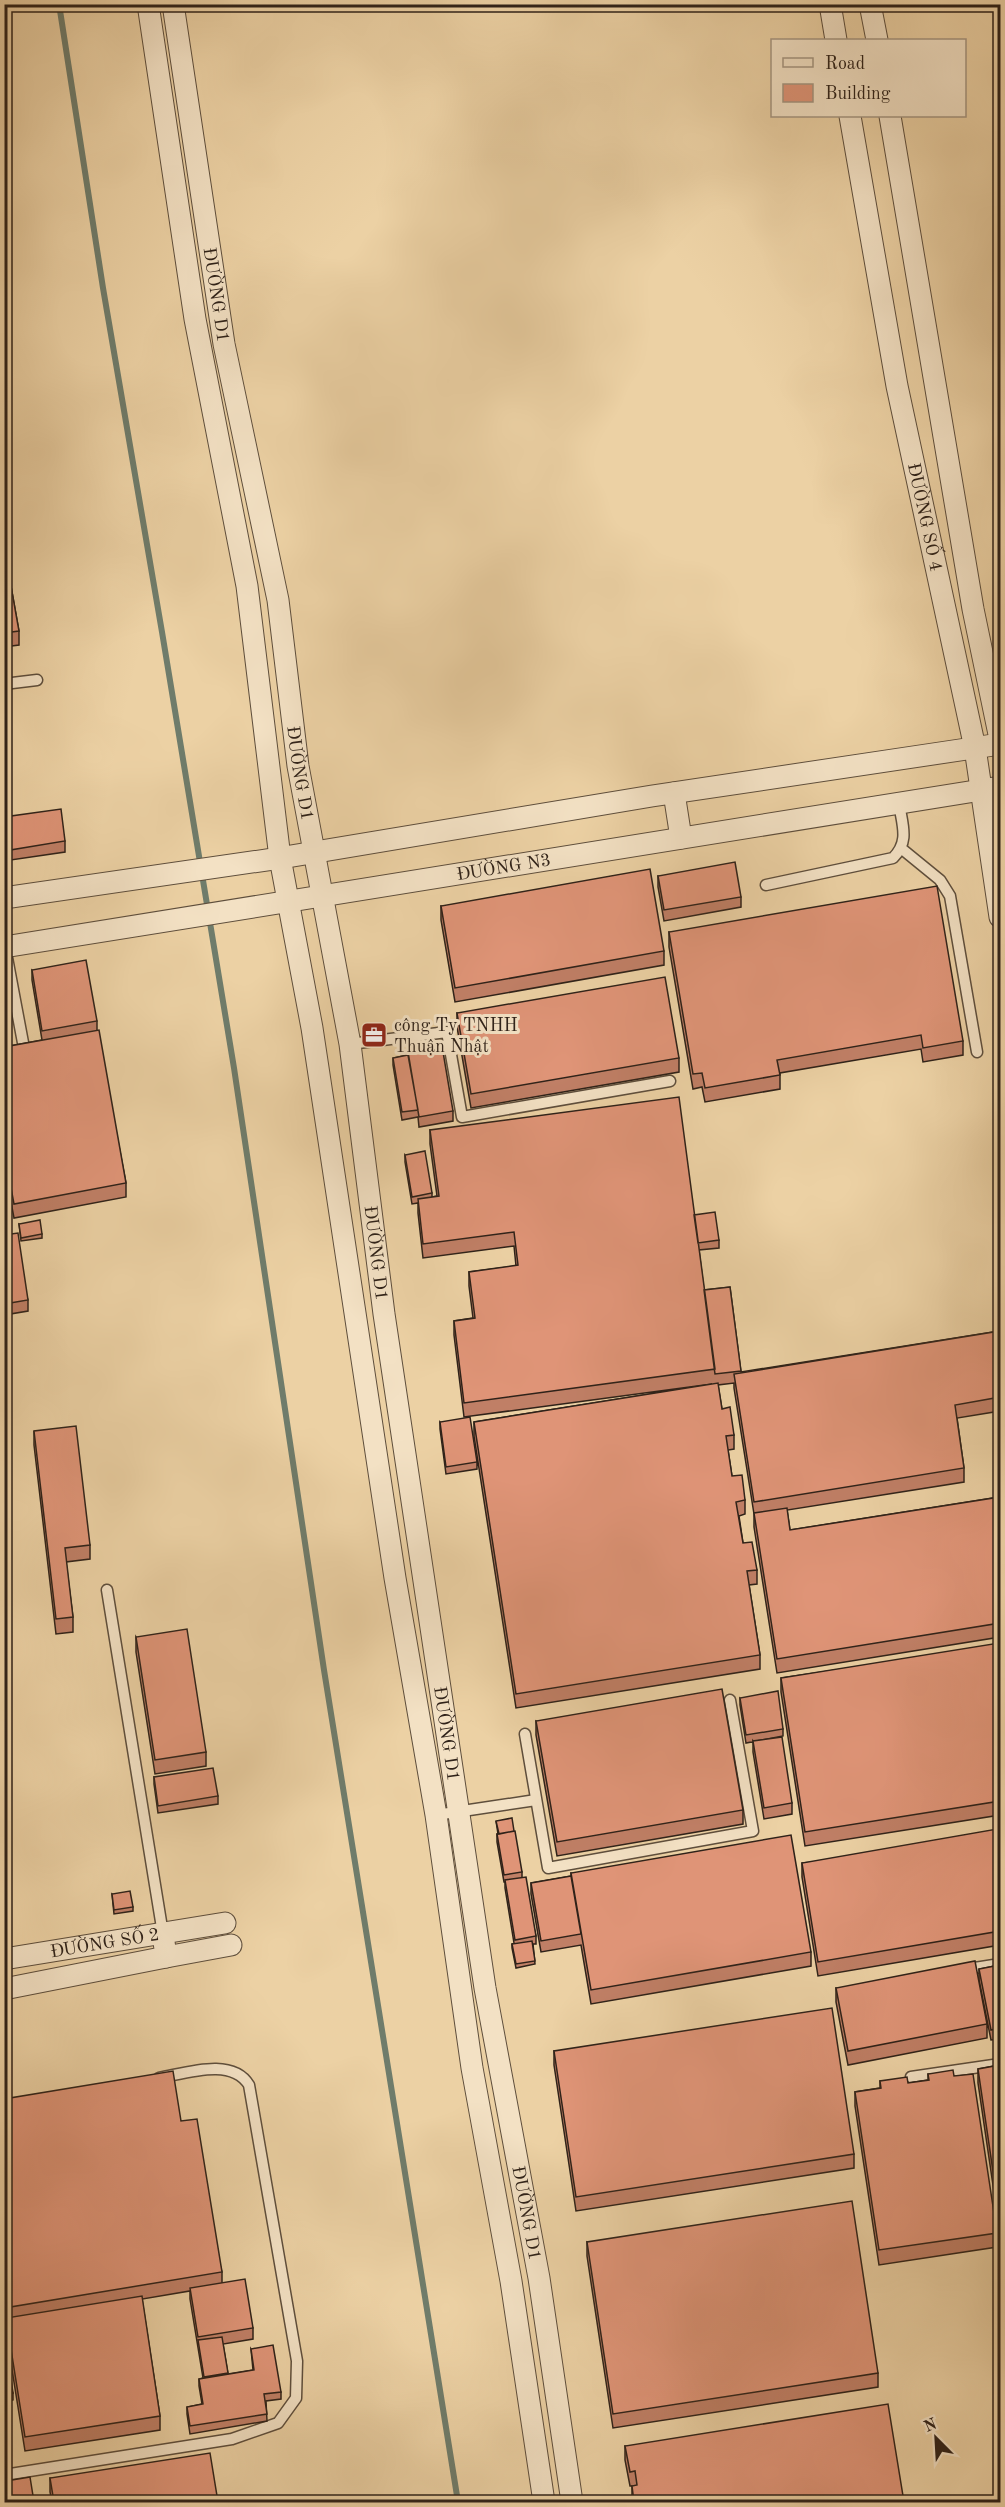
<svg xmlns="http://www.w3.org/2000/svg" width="1005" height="2507" viewBox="0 0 1005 2507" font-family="'Old Standard TT',serif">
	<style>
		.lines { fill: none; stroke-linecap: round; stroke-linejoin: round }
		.stream { stroke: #6f7c6b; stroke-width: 6 }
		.lane-casing { stroke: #5e4e3c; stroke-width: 13 }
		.street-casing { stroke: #5e4e3c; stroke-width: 23 }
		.lane { stroke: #f3e1c4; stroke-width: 10 }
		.street { stroke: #f3e1c4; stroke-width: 21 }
		.wall { fill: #c07f66; stroke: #2f2219; stroke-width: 1.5 }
		.building { fill: #df9477; stroke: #2f2219; stroke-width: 1.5 }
		.labels { text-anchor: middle; stroke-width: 6; stroke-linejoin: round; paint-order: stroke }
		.street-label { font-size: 18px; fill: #2f2219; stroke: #f3e1c4 }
		.poi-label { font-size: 18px; fill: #2f2219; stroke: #f3e1c4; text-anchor: start }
	</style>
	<rect width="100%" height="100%" fill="#ecd1a4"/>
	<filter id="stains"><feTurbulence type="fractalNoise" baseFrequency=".00333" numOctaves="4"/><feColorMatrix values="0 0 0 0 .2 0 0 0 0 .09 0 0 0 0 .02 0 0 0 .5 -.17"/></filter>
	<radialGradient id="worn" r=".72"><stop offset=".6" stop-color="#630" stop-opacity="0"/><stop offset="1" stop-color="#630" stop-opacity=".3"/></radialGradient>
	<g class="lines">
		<!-- stream -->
		<path class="stream" d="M59,4L103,288L162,632L234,1068L324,1670L458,2502"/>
		<defs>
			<path id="lane" d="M4,684L37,680
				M902,849L940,880L950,896L977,1052
				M766,885L893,858C910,841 902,825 899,803
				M5,947L24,1048
				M350,1044L447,1032L462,1117L670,1081
				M107,1590L163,1934
				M525,1734L548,1868L753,1831L730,1700
				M436,1815L536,1800
				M962,1970L1000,1964
				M911,2077L1000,2064
				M4,2475L232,2439L278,2423L296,2398L297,2361L249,2085C232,2057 187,2073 159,2078"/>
			<g id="street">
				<path d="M148,4L195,319L247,586L280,858L312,1028L395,1578L436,1815L472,2068L511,2281L544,2502"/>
				<path id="s1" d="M173,4L224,344L278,600L298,766L350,1044L384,1314L485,1988L539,2278L572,2502"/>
				<path d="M830,4L836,40"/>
				<path d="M870,4L877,40"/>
				<path id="s2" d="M850,116L897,386L975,748L1000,917"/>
				<path d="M890,116L973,609L1000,739"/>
				<path d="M674,793L681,838"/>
				<path d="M4,898L280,858L652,796L1000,744"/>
				<path id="s3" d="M4,947L1000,787"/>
				<path d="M166,1957L231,1945"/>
				<path id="s4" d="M4,1959L225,1923"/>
				<path d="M4,1989L166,1957L163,1934"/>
			</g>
		</defs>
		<!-- lane casing -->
		<use href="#lane" class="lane-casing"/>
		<!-- street casing -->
		<use href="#street" class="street-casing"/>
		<!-- lane -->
		<use href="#lane" class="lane"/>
		<!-- street -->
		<use href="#street" class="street"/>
	</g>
	<!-- wall -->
	<path class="wall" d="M4,547L19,631V645L4,647Z
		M4,817L65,841V852L4,861Z
		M658,876L741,897V907L664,921L658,887Z
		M441,906L664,951V965L455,1002L441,920Z
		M669,932L963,1041V1055L923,1062L921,1049L780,1073V1089L705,1102L702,1087L693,1089L669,947Z
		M32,970L97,1021V1030L126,1183V1197L14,1218L4,1165V1047L42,1040L32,980Z
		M457,1013L679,1058V1072L471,1108L457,1027Z
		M408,1052L453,1111V1121L419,1127L418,1117L402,1120L393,1065V1058L408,1055Z
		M430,1130L694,1215L719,1240V1248L699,1250L704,1290L730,1287L741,1372L1000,1331V1411L957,1418L964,1468V1482L787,1510L790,1530L1000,1497V1637L777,1673L754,1527V1514L734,1388V1383L718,1385L722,1409L734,1435V1449L728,1450L732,1476L745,1500V1514L739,1516L743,1543L757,1570V1584L749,1585L760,1655V1669L516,1708L474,1436V1422L712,1384L464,1417L454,1335V1321L473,1318L469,1286V1272L516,1266L514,1246L423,1258L418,1213V1203L412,1204L405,1162V1155L432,1193V1197L437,1196L430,1144Z
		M19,1224L42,1234V1238L21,1241Z
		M4,1235L28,1300V1311L4,1315Z
		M440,1422L477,1462V1469L446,1474L440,1429Z
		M34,1431L90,1545V1559L66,1562L73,1617V1632L56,1634L34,1445Z
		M136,1637L206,1752V1766L155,1774L136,1652Z
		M1000,1646V1815L805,1846L781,1692V1678Z
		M740,1698L783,1729V1736L746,1743L740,1705Z
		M536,1721L743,1810V1824L557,1856L536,1735Z
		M753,1741L792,1803V1814L764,1819L753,1752Z
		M154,1777L218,1796V1804L158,1813L154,1784Z
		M496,1821L522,1872V1878L536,1936V1944H533L535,1964L516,1968L512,1948V1944L514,1943L505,1888V1882H504L497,1842V1834H498Z
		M1000,1848V1945L818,1976L802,1877V1863Z
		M571,1873L811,1952V1966L591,2004L581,1945L541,1952L531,1894V1883L571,1876Z
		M112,1894L133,1907V1911L114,1914Z
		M1000,1965V2039L991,2040L979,1980V1969Z
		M836,1988L987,2024V2038L848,2065L836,2002Z
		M554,2051L854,2154V2168L576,2211L554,2065Z
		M1000,2065V2233L978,2083V2069Z
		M928,2074L954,2076L997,2233V2247L879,2265L855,2106V2092L880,2088V2081L908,2083L928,2080Z
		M4,2099L181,2121L222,2272V2283L253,2328V2339L223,2344L228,2374L253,2370L251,2349L281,2392V2399L266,2401L267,2421L190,2434L187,2414V2407L202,2404L199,2386V2379L203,2378L190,2299V2291L142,2299L160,2416V2430L25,2451L6,2332V2322H4Z
		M587,2242L878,2373V2387L613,2428L587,2256Z
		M4,2374L13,2393V2400L4,2402Z
		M625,2446L904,2502H632V2486H630L625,2460Z
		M50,2478L218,2502H52L50,2492Z
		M6,2481L34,2502H8L6,2492Z"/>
	<!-- building -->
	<path class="building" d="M4,547L19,631L4,633Z
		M61,809L65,841L4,851V817Z
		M735,862L741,897L664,910L658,876Z
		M650,869L664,951L455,988L441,906Z
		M937,886L963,1041L923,1048L921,1035L777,1060L780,1075L705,1088L702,1073L693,1074L669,932Z
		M86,960L97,1021L42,1031L32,970Z
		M665,977L679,1058L471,1094L457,1013Z
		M99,1030L126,1183L14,1204L4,1151V1047Z
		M442,1046L453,1111L419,1117L408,1052Z
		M408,1055L418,1110L402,1112L393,1058Z
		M679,1097L715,1369L464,1403L454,1321L475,1318L469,1272L518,1265L514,1232L423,1244L418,1199L439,1196L430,1130Z
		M425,1151L432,1193L412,1197L405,1155Z
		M715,1212L719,1240L698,1243L694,1215Z
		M40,1220L42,1234L21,1238L19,1224Z
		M18,1233L28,1300L4,1304V1235Z
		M730,1287L741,1371L715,1374L704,1290Z
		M1000,1331V1397L955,1405L964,1468L754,1502L734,1374Z
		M718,1383L722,1409L730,1407L734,1435L726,1436L732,1476L742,1475L745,1500L736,1502L743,1543L752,1542L757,1570L747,1571L760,1655L516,1694L474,1422Z
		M470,1417L477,1462L446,1467L440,1422Z
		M76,1426L90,1545L65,1548L73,1617L56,1619L34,1431Z
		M1000,1497V1623L777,1659L754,1513L787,1508L790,1530Z
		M187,1629L206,1752L155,1760L136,1637Z
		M999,1643L1000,1651V1801L805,1832L781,1678Z
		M722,1689L743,1810L557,1842L536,1721Z
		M778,1691L783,1729L746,1735L740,1698Z
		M782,1737L792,1803L764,1808L753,1741Z
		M213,1768L218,1796L158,1806L154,1777Z
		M512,1818L514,1831L499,1834L496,1821Z
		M997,1829L1000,1848V1931L818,1962L802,1863Z
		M515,1831L522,1872L504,1875L497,1834Z
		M791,1835L811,1952L591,1990L571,1873Z
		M571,1876L581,1934L541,1941L531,1883Z
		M526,1877L536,1936L515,1940L505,1880Z
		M130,1891L133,1907L114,1910L112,1894Z
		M532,1941L535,1961L516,1964L512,1944Z
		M975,1961L987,2024L848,2051L836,1988Z
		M1000,1965V2028L991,2030L979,1969Z
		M832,2008L854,2154L576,2197L554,2051Z
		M1000,2065V2219L978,2069Z
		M953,2070L954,2076L973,2074L997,2233L879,2250L855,2092L881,2088L880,2081L907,2077L908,2083L929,2080L928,2074Z
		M173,2071L181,2121L197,2119L222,2272L4,2308V2099Z
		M852,2201L878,2373L613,2414L587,2242Z
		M245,2279L253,2328L198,2337L190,2288Z
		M142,2296L160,2416L25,2437L6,2318Z
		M222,2337L228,2373L204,2377L198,2340Z
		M273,2345L281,2392L264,2394L267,2414L190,2426L187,2407L203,2404L199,2379L254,2370L251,2349Z
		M10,2373L13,2393L4,2394V2374Z
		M888,2404L904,2502H634L632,2486L637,2485L635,2471L630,2472L625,2446Z
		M210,2453L218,2502H54L50,2478Z
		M30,2477L34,2502H9L6,2481Z"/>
	<!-- icons -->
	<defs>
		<symbol id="office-square" viewBox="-11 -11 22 22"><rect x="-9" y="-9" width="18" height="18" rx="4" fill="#8f2418" stroke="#f3e1c4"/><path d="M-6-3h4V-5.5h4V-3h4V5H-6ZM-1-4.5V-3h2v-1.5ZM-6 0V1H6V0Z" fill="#fff"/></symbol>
	</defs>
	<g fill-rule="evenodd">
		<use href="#office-square" x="359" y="1020" width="30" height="30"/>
	</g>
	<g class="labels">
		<!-- street labels -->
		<g class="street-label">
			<text dy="6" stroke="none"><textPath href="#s1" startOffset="294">ĐƯỜNG D1</textPath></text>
			<text dy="6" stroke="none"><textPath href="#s2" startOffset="408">ĐƯỜNG SỐ 4</textPath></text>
			<text dy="6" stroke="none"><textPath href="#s1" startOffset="780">ĐƯỜNG D1</textPath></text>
			<text dy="6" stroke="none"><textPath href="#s3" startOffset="506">ĐƯỜNG N3</textPath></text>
			<text dy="6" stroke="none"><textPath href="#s1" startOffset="1266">ĐƯỜNG D1</textPath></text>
			<text dy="6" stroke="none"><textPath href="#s1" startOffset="1752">ĐƯỜNG D1</textPath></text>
			<text dy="6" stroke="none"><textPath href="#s4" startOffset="102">ĐƯỜNG SỐ 2</textPath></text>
			<text dy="6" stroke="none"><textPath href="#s1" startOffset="2238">ĐƯỜNG D1</textPath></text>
		</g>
		<!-- poi labels -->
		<g class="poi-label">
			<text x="394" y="1031">công Ty TNHH<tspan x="394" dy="21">Thuận Nhật</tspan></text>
		</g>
	</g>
	<!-- margin -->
	<rect width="1005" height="2507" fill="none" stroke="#ecd1a4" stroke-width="24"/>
	<rect x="6" y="6" width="993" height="2495" fill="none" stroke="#2f2219" stroke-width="3"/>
	<rect x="12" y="12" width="981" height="2483" fill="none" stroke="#2f2219" stroke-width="1.5"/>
	<!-- legend -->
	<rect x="771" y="39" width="195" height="78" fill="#f3e1c4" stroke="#a59580" stroke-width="1.5"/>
	<rect x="783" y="58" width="30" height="9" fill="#f3e1c4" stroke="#a59580" stroke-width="1.5"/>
	<text x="825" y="69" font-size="18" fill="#2f2219">Road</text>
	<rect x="783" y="84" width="30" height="18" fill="#df9477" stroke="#a59580" stroke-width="1.5"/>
	<text x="825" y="99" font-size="18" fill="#2f2219">Building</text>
	<!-- north arrow -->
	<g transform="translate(936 2438) rotate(336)" stroke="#f3e1c4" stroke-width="4.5" paint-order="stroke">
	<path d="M0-4.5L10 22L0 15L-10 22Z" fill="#2f2219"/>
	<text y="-9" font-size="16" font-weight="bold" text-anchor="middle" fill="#2f2219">N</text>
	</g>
	<rect width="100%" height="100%" filter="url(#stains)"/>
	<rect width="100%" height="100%" fill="url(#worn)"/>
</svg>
